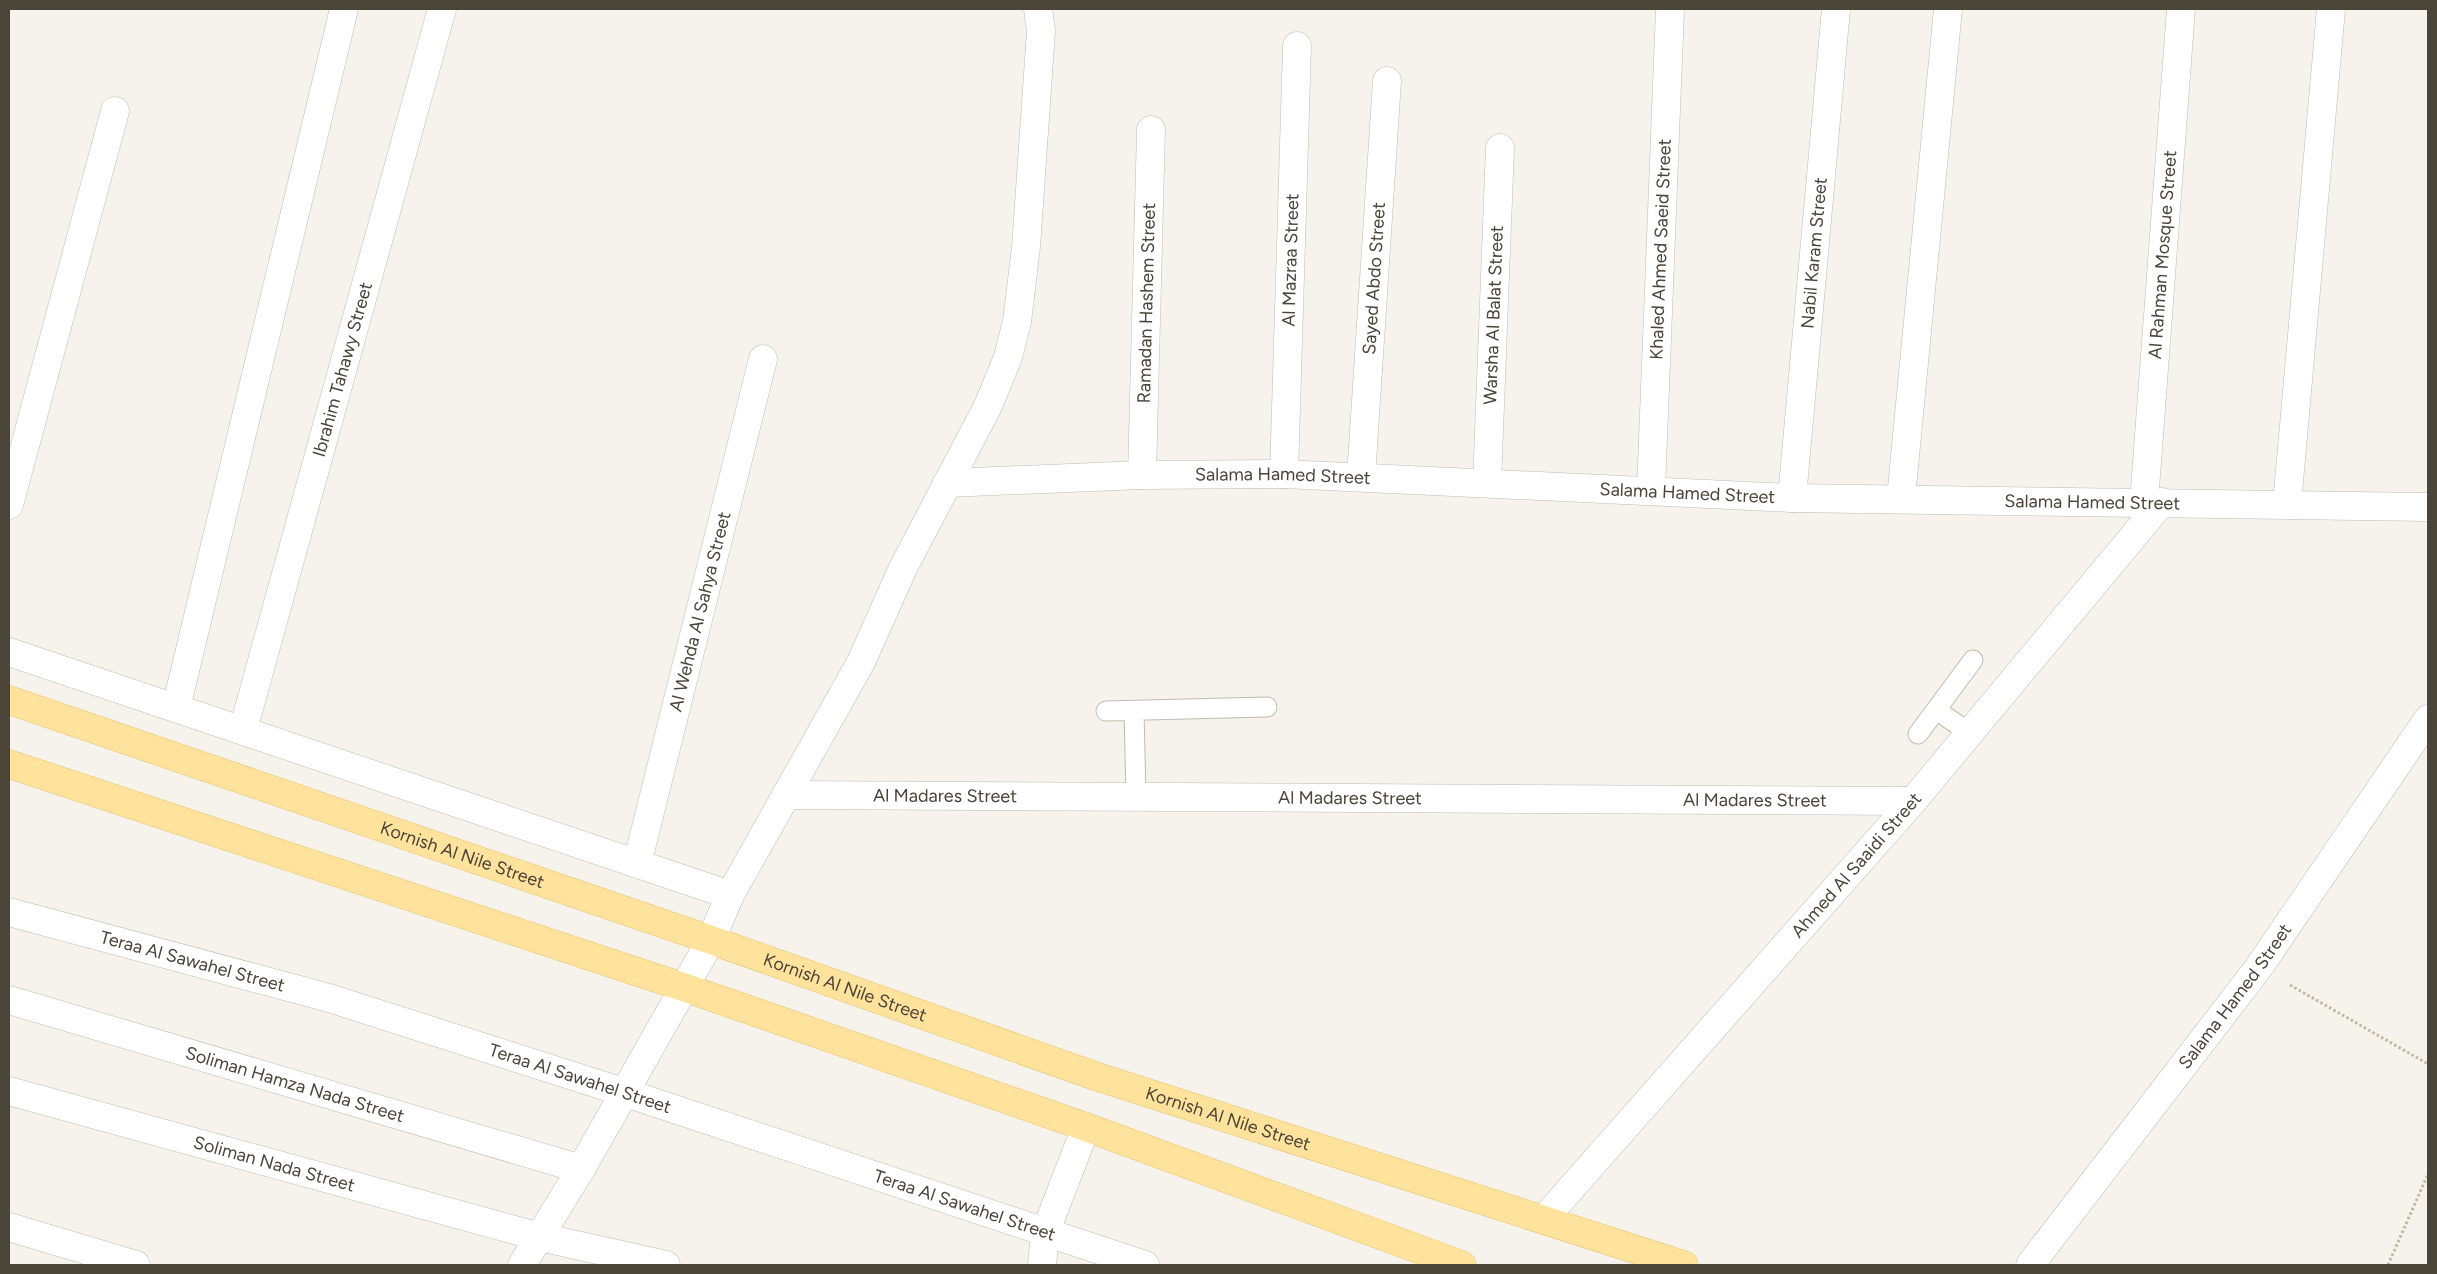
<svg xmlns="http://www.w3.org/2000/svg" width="2437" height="1274" viewBox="0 0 2437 1274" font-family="Figtree,sans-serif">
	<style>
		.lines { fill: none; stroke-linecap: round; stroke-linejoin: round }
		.lane-casing { stroke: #c2bbae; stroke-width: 21 }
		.street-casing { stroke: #c2bbae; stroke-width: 29 }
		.primary-casing { stroke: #e6c16a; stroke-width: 29 }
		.path { stroke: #c4b79f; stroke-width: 3; stroke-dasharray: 2.5 2.5; stroke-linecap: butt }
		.lane { stroke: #fff; stroke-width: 19 }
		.street { stroke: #fff; stroke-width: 28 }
		.primary { stroke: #ffe39c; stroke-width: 28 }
		.labels { text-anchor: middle; stroke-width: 4.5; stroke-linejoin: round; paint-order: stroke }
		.street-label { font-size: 18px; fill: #4b4439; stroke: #fff }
	</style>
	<rect width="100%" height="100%" fill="#f6f3ec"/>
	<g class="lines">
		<defs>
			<path id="lane" d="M1936,710L1970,733
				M1106,711L1267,707
				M1134,711L1136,797
				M1918,734L1973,660"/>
			<g id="street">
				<path id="s1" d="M1284,474L1297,46"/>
				<path id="s2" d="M1142,475L1151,130"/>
				<path id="s3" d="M1361,477L1387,81"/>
				<path id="s4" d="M947,483L1142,475L1284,474L1792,498L2428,507"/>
				<path id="s5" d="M1487,483L1500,148"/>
				<path id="s6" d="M1651,490L1670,9"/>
				<path id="s7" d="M1792,498L1836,9"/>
				<path d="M1901,498L1948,9"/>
				<path id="s8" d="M2144,502L2181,9"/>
				<path d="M2287,504L2331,9"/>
				<path d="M9,505L115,111"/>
				<path d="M9,652L730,895"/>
				<path d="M176,708L344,9"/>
				<path id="s9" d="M243,730L442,9"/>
				<path id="s10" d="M786,795L1913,801"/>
				<path id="s11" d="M637,864L763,359"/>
				<path id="s12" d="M9,912L329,998L623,1092L1145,1265"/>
				<path id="s13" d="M9,1000L581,1169"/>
				<path id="s14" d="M9,1091L540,1237L666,1265"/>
				<path id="s15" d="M1544,1219L1913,801L2162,502"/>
				<path d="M9,1227L136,1265"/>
				<path d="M522,1265L581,1169L711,940L730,895L861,662L903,568L988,406L1008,357L1017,322L1026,247L1041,31L1038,9"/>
				<path d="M1042,1265L1045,1233L1086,1127"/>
				<path id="s16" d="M2030,1265L2259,967L2428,719"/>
			</g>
			<g id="primary">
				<path id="s17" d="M9,700L711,940L1095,1076L1684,1265"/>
				<path d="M9,764L683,987L1086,1127L1462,1265"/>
			</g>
		</defs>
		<!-- lane casing -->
		<use href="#lane" class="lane-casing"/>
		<!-- street casing -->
		<use href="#street" class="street-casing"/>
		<!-- primary casing -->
		<use href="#primary" class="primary-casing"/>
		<!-- path -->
		<path class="path" d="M2290,985L2428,1064
			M2388,1265L2428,1174"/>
		<!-- lane -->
		<use href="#lane" class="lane"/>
		<!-- street -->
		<use href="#street" class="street"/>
		<!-- primary -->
		<use href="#primary" class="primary"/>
	</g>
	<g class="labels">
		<!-- street labels -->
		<g class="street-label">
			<text dy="6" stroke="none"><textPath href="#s6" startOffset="241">Khaled Ahmed Saeid Street</textPath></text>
			<text dy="6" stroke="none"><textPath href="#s7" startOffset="246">Nabil Karam Street</textPath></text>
			<text dy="6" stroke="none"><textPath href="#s8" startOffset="248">Al Rahman Mosque Street</textPath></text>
			<text dy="6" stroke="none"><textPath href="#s1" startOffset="214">Al Mazraa Street</textPath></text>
			<text dy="6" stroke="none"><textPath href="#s3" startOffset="199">Sayed Abdo Street</textPath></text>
			<text dy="6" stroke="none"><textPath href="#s2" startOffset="172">Ramadan Hashem Street</textPath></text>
			<text dy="6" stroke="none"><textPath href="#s5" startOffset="168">Warsha Al Balat Street</textPath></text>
			<text dy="6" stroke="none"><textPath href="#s9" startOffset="374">Ibrahim Tahawy Street</textPath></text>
			<text dy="6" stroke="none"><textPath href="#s4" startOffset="336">Salama Hamed Street</textPath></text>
			<text dy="6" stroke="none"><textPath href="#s4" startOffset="741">Salama Hamed Street</textPath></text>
			<text dy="6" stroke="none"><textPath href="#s4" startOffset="1146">Salama Hamed Street</textPath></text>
			<text dy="6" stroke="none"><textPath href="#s11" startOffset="260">Al Wehda Al Sahya Street</textPath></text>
			<text dy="6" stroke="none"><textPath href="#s10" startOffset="159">Al Madares Street</textPath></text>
			<text dy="6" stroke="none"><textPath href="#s10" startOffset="564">Al Madares Street</textPath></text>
			<text dy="6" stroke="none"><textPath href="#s10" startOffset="969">Al Madares Street</textPath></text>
			<text dy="6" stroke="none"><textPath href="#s17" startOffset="479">Kornish Al Nile Street</textPath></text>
			<text dy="6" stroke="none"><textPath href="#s15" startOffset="472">Ahmed Al Saaidi Street</textPath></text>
			<text dy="6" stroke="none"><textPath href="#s12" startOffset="190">Teraa Al Sawahel Street</textPath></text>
			<text dy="6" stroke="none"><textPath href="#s17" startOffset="884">Kornish Al Nile Street</textPath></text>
			<text dy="6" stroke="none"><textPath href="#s16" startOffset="338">Salama Hamed Street</textPath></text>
			<text dy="6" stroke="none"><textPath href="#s12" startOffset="595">Teraa Al Sawahel Street</textPath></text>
			<text dy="6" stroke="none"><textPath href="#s13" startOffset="298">Soliman Hamza Nada Street</textPath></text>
			<text dy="6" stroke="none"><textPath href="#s17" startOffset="1289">Kornish Al Nile Street</textPath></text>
			<text dy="6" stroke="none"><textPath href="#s14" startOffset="275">Soliman Nada Street</textPath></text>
			<text dy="6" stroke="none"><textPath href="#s12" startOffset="1000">Teraa Al Sawahel Street</textPath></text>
		</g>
	</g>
	<!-- border -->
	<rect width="2437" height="1274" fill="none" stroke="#4b4439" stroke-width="20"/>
</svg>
